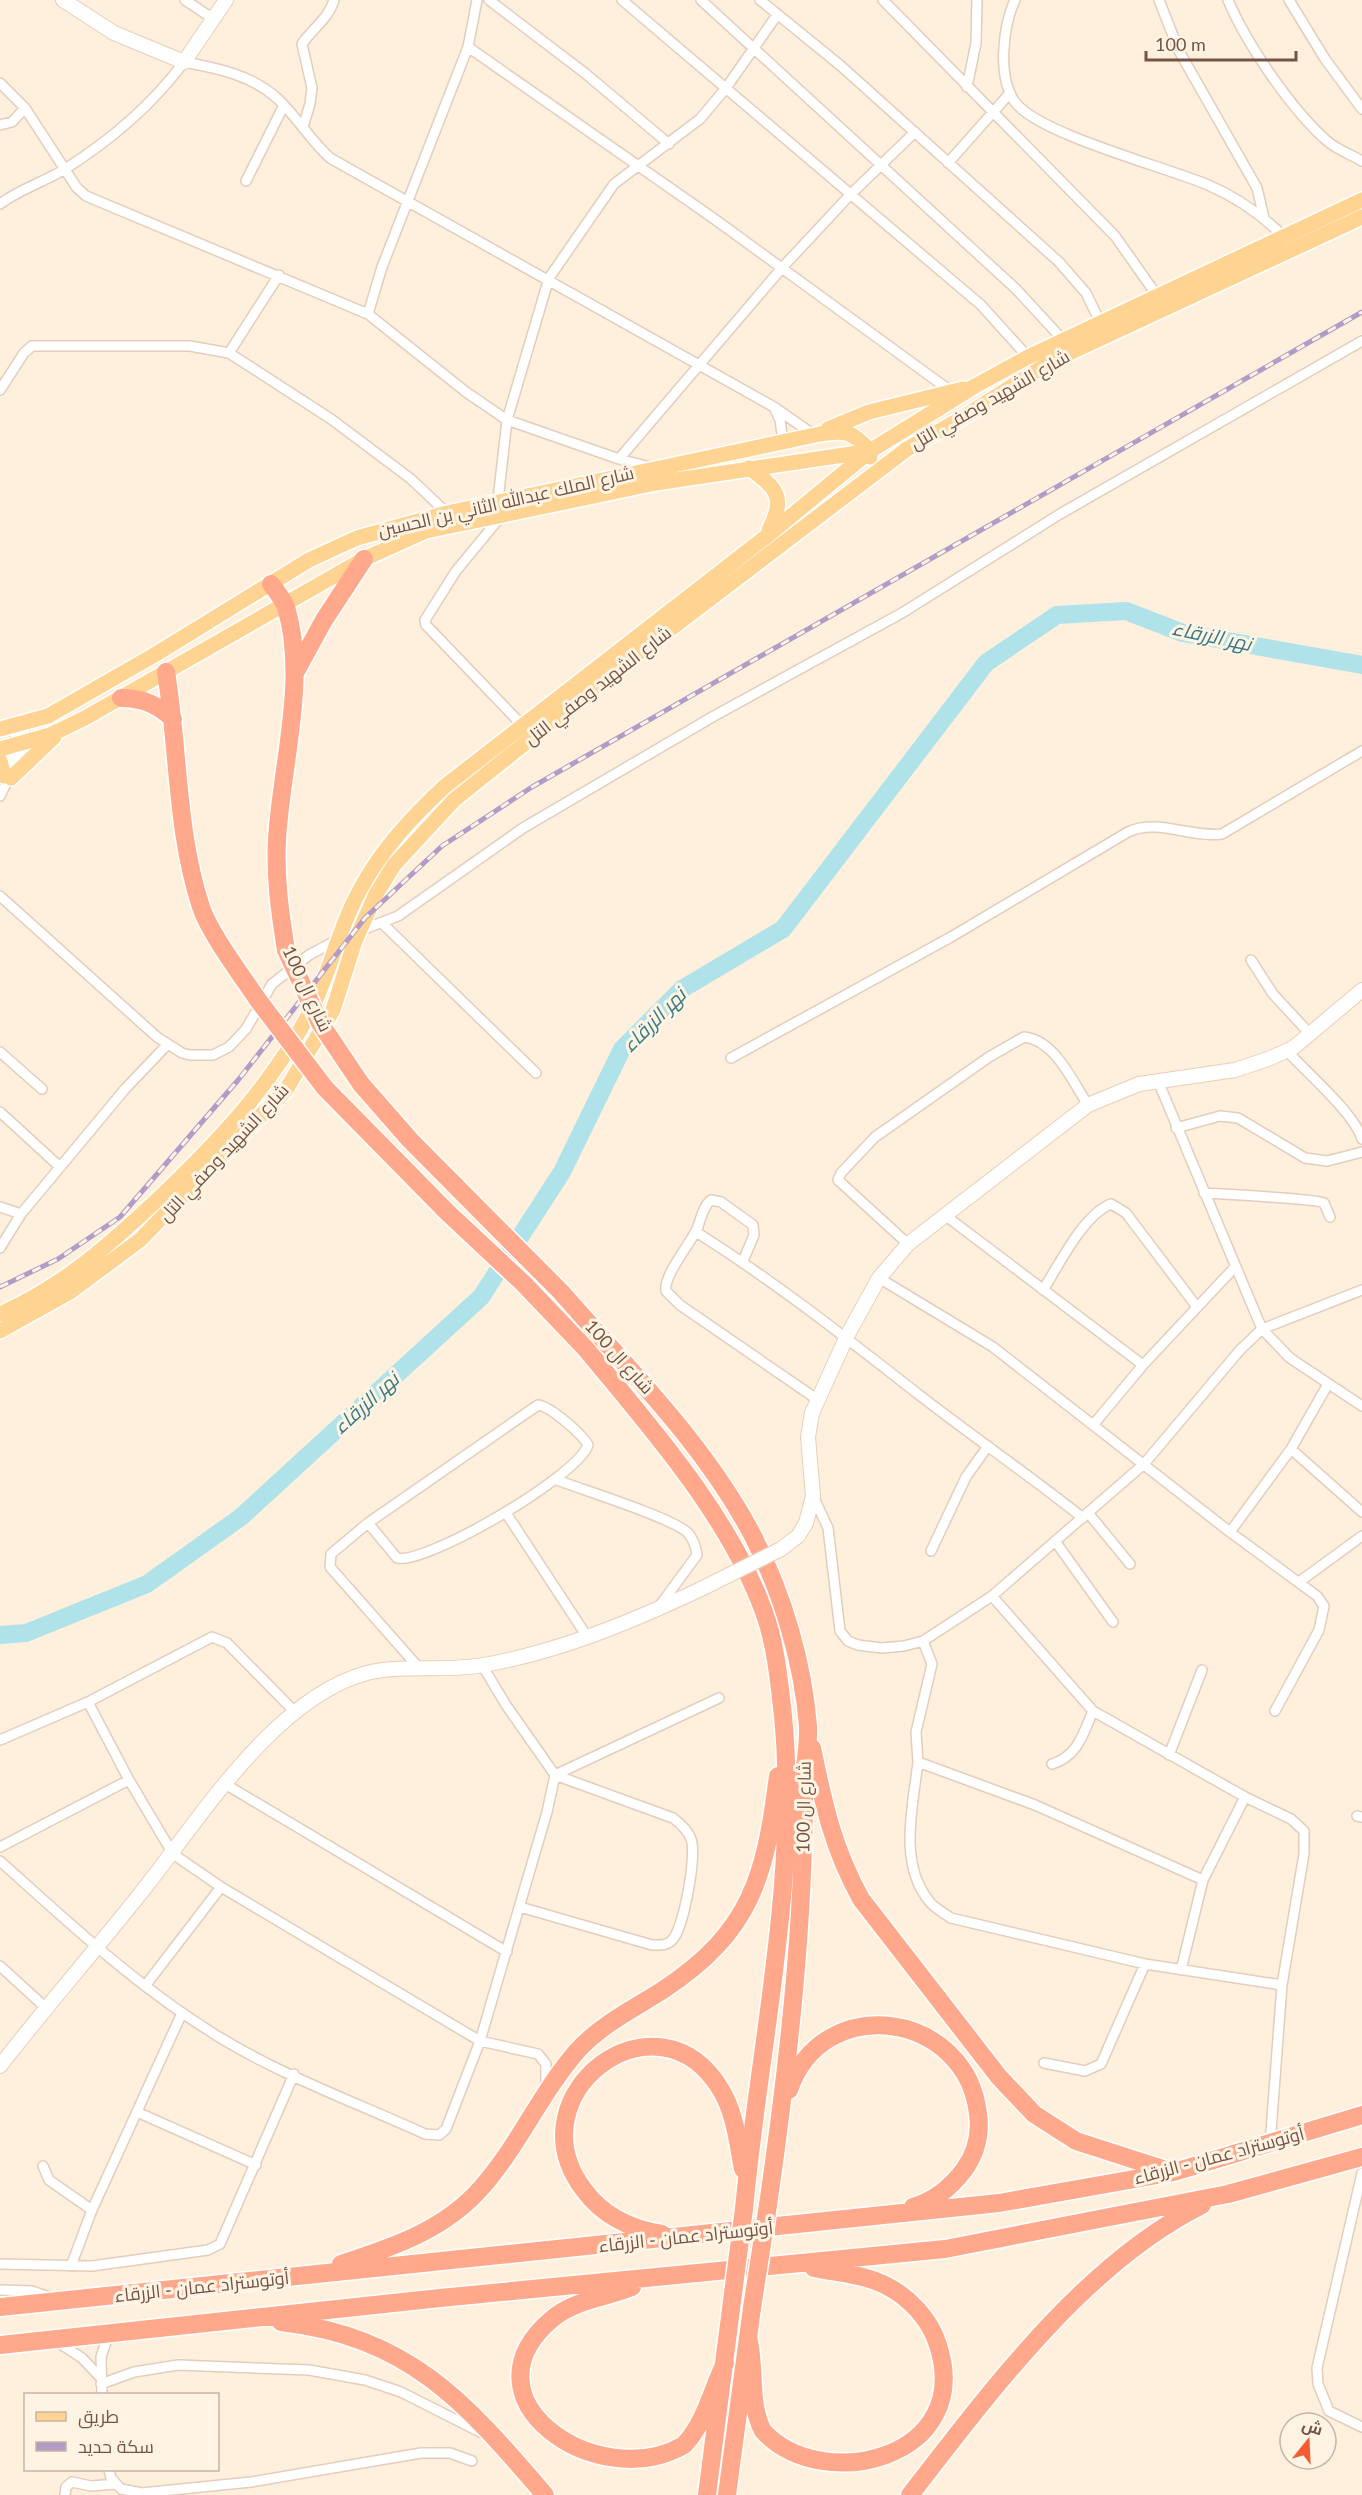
<svg xmlns="http://www.w3.org/2000/svg" width="1362" height="2495" viewBox="0 0 1362 2495" font-family="Lato,Cairo,sans-serif">
	<style>
		.lines { fill: none; stroke-linecap: round; stroke-linejoin: round }
		.river { stroke: #afe2e9; stroke-width: 18 }
		.street-casing { stroke: #e4cdbb; stroke-width: 12 }
		.secondary-casing { stroke: #eaceb7; stroke-width: 16 }
		.primary-casing { stroke: #fff; stroke-width: 18 }
		.highway-casing { stroke: #fff; stroke-width: 21 }
		.street { stroke: #fff; stroke-width: 9 }
		.secondary { stroke: #fff; stroke-width: 14 }
		.primary { stroke: #ffd492; stroke-width: 15 }
		.highway { stroke: #ffa88c; stroke-width: 18 }
		.rail-casing { stroke: #b29bc7; stroke-width: 5 }
		.rail { stroke: #fff4e4; stroke-width: 3; stroke-dasharray: 9; stroke-linecap: butt }
		.secondary-bridge-casing { stroke: #eaceb7; stroke-width: 16; stroke-linecap: butt }
		.highway-bridge-casing { stroke: #fff; stroke-width: 21; stroke-linecap: butt }
		.secondary-bridge { stroke: #fff; stroke-width: 14 }
		.highway-bridge { stroke: #ffa88c; stroke-width: 18 }
		.labels { text-anchor: middle; stroke-width: 6; stroke-linejoin: round; paint-order: stroke }
		.street-label { font-size: 18px; fill: #755443; stroke: #fff4e4 }
		.water-label { font-size: 20px; font-style: italic; fill: #387984; stroke: #fff4e4 }
	</style>
	<rect width="100%" height="100%" fill="#fef0dc"/>
	<g class="lines">
		<!-- river -->
		<path class="river" d="M0,1635L26,1633L147,1584L241,1517L481,1297L562,1172L622,1049L682,989L783,929L986,663L1057,615L1126,611L1183,633L1362,665"/>
		<defs>
			<path id="street" d="M185,0L212,18
				M489,0L586,74L669,144
				M622,0L981,305L1028,357
				M701,0L1016,289L1064,341
				M760,0L841,66L1059,262L1086,293L1101,324
				M883,0L1115,236L1158,297
				M1015,0C1003,26 997,77 1015,102C1038,134 1166,167 1208,185C1236,197 1262,215 1283,236
				M1159,0L1179,51L1257,188L1264,218
				M1228,0C1246,43 1291,109 1326,140C1337,150 1350,154 1362,161
				M1289,0L1325,59L1362,109
				M468,47L713,218L952,392
				M0,83L25,108L77,188L86,196L368,314L466,392L507,420L619,459L650,467
				M967,87L976,43L977,0
				M0,125L12,122L25,108
				M303,127L310,104L312,88L302,44C312,29 329,18 334,0
				M948,163L1010,93
				M246,181L284,105
				M0,204C20,189 44,182 65,169C111,140 152,105 184,62C217,68 252,75 278,99C297,117 310,140 330,158L774,407L814,435
				M368,314L382,267L468,47L477,0
				M229,353L279,275
				M0,390L24,353L32,346H190L229,353L331,419L411,479L447,513
				M774,407L780,420L783,441
				M619,459L781,269L849,196L915,132
				M498,500L507,420L549,278L614,184L700,119L726,88L777,15
				M503,514L456,571L425,620L426,625L522,725
				M5,774L16,745L15,725
				M0,796C13,768 24,756 25,723
				M0,896L157,1037L182,1053L190,1055H213L229,1047L246,1029L272,984L309,955L339,939L398,916L523,828L714,716L902,613L1060,514L1362,341
				M382,923L536,1073
				M1251,960L1273,994L1310,1034
				M1287,1051C1307,1073 1354,1113 1362,1139
				M0,1052L42,1089
				M731,1058L951,937L1128,832C1157,818 1191,838 1222,834L1362,751
				M1158,1081L1262,1329L1290,1358L1362,1406
				M0,1112L60,1167
				M1176,1128L1220,1116L1238,1118L1305,1158L1327,1161L1362,1152
				M1204,1193C1220,1194 1318,1199 1324,1203L1330,1217
				M0,1207L21,1214
				M946,1216L1143,1365
				M696,1232C774,1281 845,1337 918,1394C972,1436 1029,1475 1083,1518
				M908,1244L838,1180L841,1173L875,1137L989,1057L1024,1037C1055,1040 1072,1081 1088,1105
				M0,1248L21,1214L125,1089L167,1045
				M743,1261L754,1235L753,1225L721,1202L711,1200C703,1206 701,1219 697,1229C690,1244 663,1276 666,1291L680,1305L818,1400
				M879,1278L993,1347L1230,1532L1317,1596L1324,1606L1319,1630L1275,1711
				M1043,1290C1059,1265 1083,1215 1111,1204L1126,1213L1197,1307
				M538,1405C550,1406 582,1434 588,1445C578,1476 426,1565 397,1558L368,1523Z
				M1093,1425L1143,1365L1235,1267
				M1291,1449L1362,1512
				M557,1480C583,1490 673,1518 688,1533C693,1539 696,1547 697,1555L658,1608
				M813,1496L828,1528L840,1631L848,1641L858,1645L882,1648L904,1646L923,1641L992,1596L1144,1464L1240,1350L1262,1329L1362,1290
				M506,1513L588,1638
				M1089,1514L1130,1564
				M368,1523L331,1554L330,1567L419,1668
				M1230,1532L1291,1449L1328,1384
				M1055,1541L1113,1622
				M931,1551L966,1477L988,1446
				M1299,1582L1362,1536
				M992,1596L1093,1711L1245,1797L1291,1819L1304,1831V1854L1282,1985L1270,2145
				M923,1641L932,1664L916,1732L918,1762L1035,1805L1203,1880
				M88,1702L129,1780L173,1854L221,1887L480,2041L538,2054L546,2064V2088
				M0,1740L88,1702L212,1637L227,1643L295,1712
				M1169,1755L1202,1670
				M918,1762C913,1806 898,1863 929,1901C934,1908 944,1913 951,1918L1145,1964L1282,1985
				M1052,1764C1078,1756 1083,1734 1093,1711
				M555,1775L719,1698
				M225,1784L507,1952
				M1357,1816L1362,1817
				M0,1847L129,1780
				M0,1861C67,1921 132,1982 208,2030C272,2072 355,2102 425,2134L439,2135L446,2129L480,2041L547,1812L555,1775L506,1705L482,1665
				M520,1907L652,1945C660,1945 668,1946 673,1939C684,1926 697,1855 691,1839C688,1830 681,1824 673,1818L555,1775
				M0,1966L46,2008
				M1181,1970L1203,1880L1245,1797
				M145,1986L221,1887
				M1044,2063L1085,2071L1101,2064L1145,1964
				M137,2112L256,2165
				M43,2166L49,2180L92,2210
				M1362,2173L1317,2368L1318,2384L1329,2411L1362,2427
				M0,2264L92,2266L208,2250L220,2244L294,2074
				M71,2266L92,2210L182,2013
				M0,2290L32,2291L52,2298
				M56,2341L82,2358L100,2377
				M101,2384L134,2372L178,2365L309,2370L365,2380L401,2392L482,2433
				M102,2394L101,2357L109,2333
				M109,2470L111,2478L121,2489L142,2493L251,2482L421,2453H450L472,2461
				M65,2495L66,2487L72,2482L91,2486L115,2484"/>
			<path id="secondary" d="M63,0L114,33L184,62L226,0
				M798,1536L806,1523L813,1496L808,1437L812,1413L847,1336L879,1278L908,1244L1088,1105L1139,1084L1235,1070L1268,1059L1293,1048L1362,990
				M0,2066C45,2008 94,1952 140,1894C198,1822 273,1698 367,1673C405,1664 446,1672 484,1665C561,1651 631,1622 701,1589"/>
			<path id="primary" d="M828,429L869,412L963,389
				M749,468C777,488 786,497 769,530
				M0,729L48,716L156,654L309,560L357,538L447,513L820,434C846,430 852,431 870,451V457
				M0,749L50,735L85,718L364,559L426,531L656,483L871,451
				M0,761L4,776
				M11,778L54,737
				M0,1314C63,1286 108,1246 157,1200C218,1142 275,1082 313,1006C331,968 340,925 361,888C382,849 412,817 444,787L767,536L870,451L975,386L1028,357L1362,200
				M0,1331L70,1292L140,1240L286,1090L333,1010L355,941L376,894L394,865L454,800L614,672L907,449L957,421L1050,362L1362,217"/>
			<path id="highway" d="M271,584C276,591 283,599 286,607C308,680 281,766 277,840C275,878 280,913 286,950
				M166,672C179,751 176,831 201,907C209,932 242,976 258,1000
				M295,673L324,620L364,559
				M121,698C143,698 158,705 173,719
				M602,1338C658,1400 715,1463 754,1538C783,1595 803,1663 808,1726C809,1746 804,1766 804,1786C804,1926 788,2066 768,2205
				M586,1349C650,1427 729,1515 764,1612C776,1645 779,1681 783,1716C799,1881 759,2045 744,2209
				M812,1748C824,1805 832,1846 861,1899L999,2077L1034,2114L1076,2141L1169,2171
				M789,2090C823,1990 967,2012 978,2114C981,2135 976,2153 964,2170C951,2187 934,2201 913,2207
				M662,2234C631,2229 603,2216 584,2190C511,2094 658,1984 721,2090C735,2113 738,2143 743,2169
				M341,2264C393,2247 445,2230 482,2187C519,2145 541,2092 578,2050C602,2024 635,2008 663,1990C752,1931 765,1877 778,1776
				M632,2287C605,2298 574,2300 552,2319C457,2399 598,2495 684,2445C705,2423 712,2390 725,2363
				M0,2307L999,2203L1174,2172L1362,2115
				M281,2322C410,2337 465,2402 545,2495
				M748,2337C756,2368 748,2403 763,2431C822,2495 975,2459 938,2345C930,2319 909,2297 885,2285C863,2274 838,2273 814,2268
				M0,2345L440,2298L945,2249L1228,2194L1362,2157
				M707,2495L731,2309
				M727,2495L752,2308
				M910,2495C990,2392 1084,2264 1202,2205"/>
		</defs>
		<!-- street casing -->
		<use href="#street" class="street-casing"/>
		<!-- secondary casing -->
		<use href="#secondary" class="secondary-casing"/>
		<!-- primary casing -->
		<use href="#primary" class="primary-casing"/>
		<!-- highway casing -->
		<use href="#highway" class="highway-casing"/>
		<!-- street -->
		<use href="#street" class="street"/>
		<!-- secondary -->
		<use href="#secondary" class="secondary"/>
		<!-- primary -->
		<use href="#primary" class="primary"/>
		<!-- highway -->
		<use href="#highway" class="highway"/>
		<defs>
			<path id="rail" d="M0,1287L58,1259L120,1217L239,1079L365,918L442,846L532,787L1362,312"/>
		</defs>
		<!-- rail casing -->
		<use href="#rail" class="rail-casing"/>
		<!-- rail -->
		<use href="#rail" class="rail"/>
		<defs>
			<path id="secondary-bridge" d="M701,1589L781,1549L798,1536"/>
			<path id="highway-bridge" d="M286,950L320,1023L361,1084L410,1140L561,1292L602,1338
				M258,1000L325,1088L447,1212L524,1284L586,1349
				M752,2308L768,2205
				M731,2309L744,2209"/>
		</defs>
		<!-- secondary-bridge casing -->
		<use href="#secondary-bridge" class="secondary-bridge-casing"/>
		<!-- highway-bridge casing -->
		<use href="#highway-bridge" class="highway-bridge-casing"/>
		<!-- secondary-bridge -->
		<use href="#secondary-bridge" class="secondary-bridge"/>
		<!-- highway-bridge -->
		<use href="#highway-bridge" class="highway-bridge"/>
	</g>
	<g class="labels">
		<!-- street labels -->
		<g class="street-label">
			<text transform="translate(990 400) rotate(-30)" y="6">شارع الشهيد وصفي التل</text>
			<text transform="translate(506 502) rotate(-13)" y="6">شارع الملك عبدالله الثاني بن الحسين</text>
			<text transform="translate(598 686) rotate(-38)" y="6">شارع الشهيد وصفي التل</text>
			<text transform="translate(307 989) rotate(65)" y="6">شارع ال 100</text>
			<text transform="translate(224 1153) rotate(-47)" y="6">شارع الشهيد وصفي التل</text>
			<text transform="translate(619 1357) rotate(48)" y="6">شارع ال 100</text>
			<text transform="translate(804 1807) rotate(-89)" y="6">شارع ال 100</text>
			<text transform="translate(1219 2156) rotate(-15)" y="6">أوتوستراد عمان - الزرقاء</text>
			<text transform="translate(686 2237) rotate(-6)" y="6">أوتوستراد عمان - الزرقاء</text>
			<text transform="translate(202 2287) rotate(-6)" y="6">أوتوستراد عمان - الزرقاء</text>
		</g>
		<!-- water labels -->
		<g class="water-label">
			<text transform="translate(1212 636) rotate(12)" y="7">نهر الزرقاء</text>
			<text transform="translate(654 1020) rotate(-45)" y="7">نهر الزرقاء</text>
			<text transform="translate(366 1403) rotate(-42)" y="7">نهر الزرقاء</text>
		</g>
	</g>
	<!-- legend -->
	<rect x="24" y="2393" width="195" height="78" fill="#fff4e4" stroke="#c8b4a4" stroke-width="1.5"/>
	<rect x="36" y="2412" width="30" height="9" fill="#ffd492" stroke="#c8b4a4" stroke-width="1.5"/>
	<text x="78" y="2423" font-size="18" fill="#755443">طريق</text>
	<rect x="36" y="2442" width="30" height="9" fill="#b29bc7" stroke="#c8b4a4" stroke-width="1.5"/>
	<text x="78" y="2453" font-size="18" fill="#755443">سكة حديد</text>
	<!-- north arrow -->
	<g transform="translate(1308 2441) rotate(18)"><circle r="28" fill="#fff4e4" stroke="#c8b4a4" stroke-width="1.5"/>
	<path d="M0-4.5L10 22L0 15L-10 22Z" fill="#f55b34"/>
	<text y="-9" font-size="16" font-weight="bold" text-anchor="middle" fill="#755443">ش</text>
	</g>
	<!-- scale -->
	<path d="M1146 51v9h150v-9" fill="none" stroke="#755443" stroke-width="3"/>
	<text x="1155" y="51" font-size="18" fill="#755443" stroke="#fff4e4" stroke-width="4.5" paint-order="stroke">100 m</text>
</svg>
